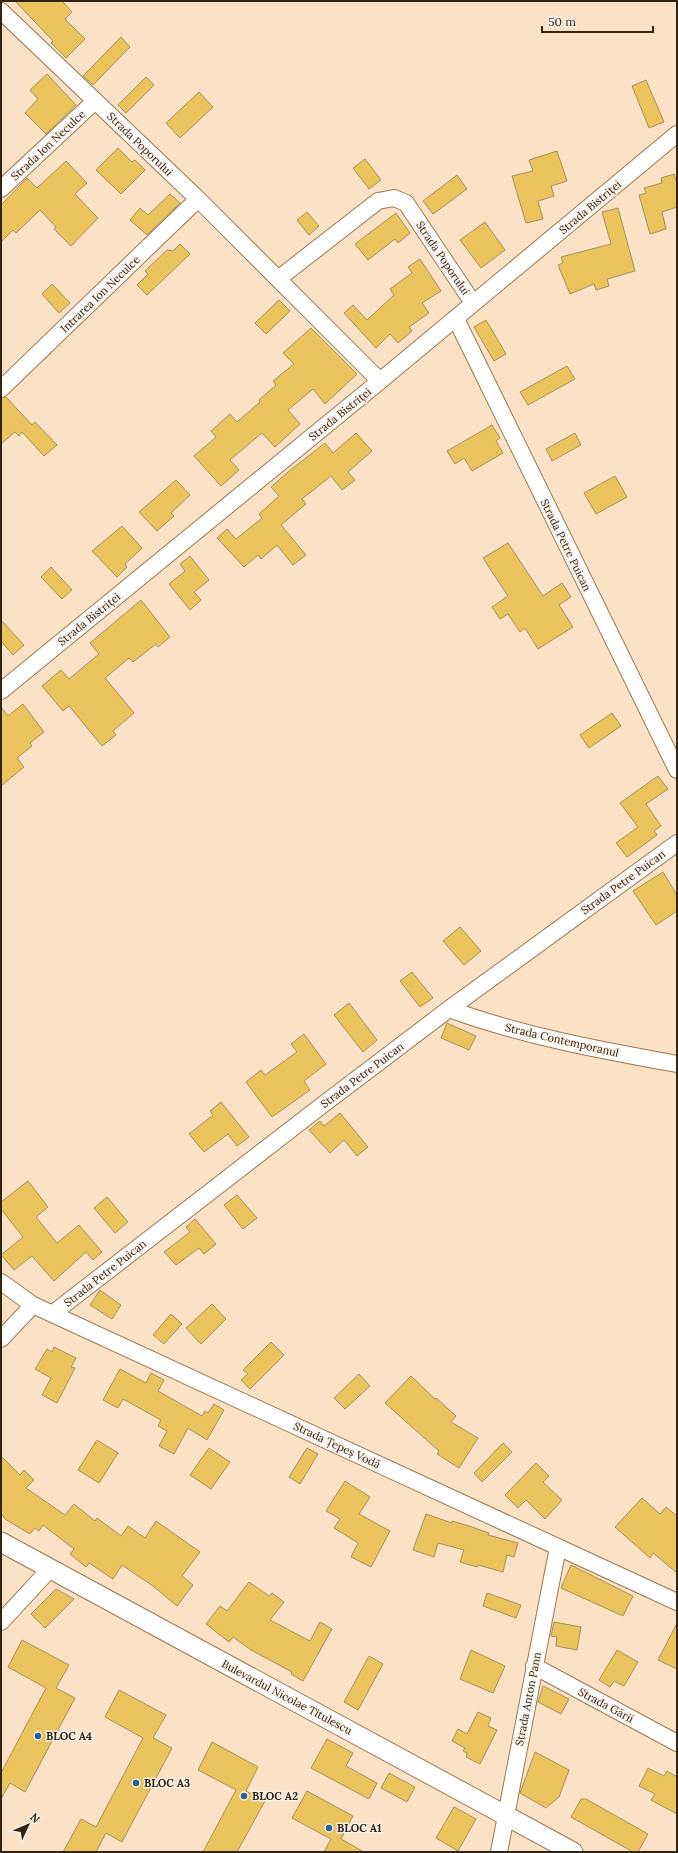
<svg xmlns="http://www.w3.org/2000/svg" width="678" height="1853" viewBox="0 0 678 1853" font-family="Lora,serif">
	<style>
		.building { fill: #eac35c; stroke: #a7915b }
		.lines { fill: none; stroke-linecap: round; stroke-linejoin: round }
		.minor-casing { stroke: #9e774b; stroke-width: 18 }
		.tertiary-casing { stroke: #9e774b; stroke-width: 21 }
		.minor { stroke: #fff; stroke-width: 16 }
		.tertiary { stroke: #fff; stroke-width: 19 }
		.poi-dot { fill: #236198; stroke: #faf1e8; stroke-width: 1.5 }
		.labels { text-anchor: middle; stroke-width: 3; stroke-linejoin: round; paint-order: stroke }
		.street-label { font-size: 11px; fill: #332311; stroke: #faf1e8 }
		.poi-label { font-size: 11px; font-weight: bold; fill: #332311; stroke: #faf1e8; text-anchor: start }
	</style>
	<rect width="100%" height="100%" fill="#fbe1c5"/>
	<!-- building -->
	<path class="building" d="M15,1H62L72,12L65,19L85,39L66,58L51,43L53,41Z
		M121,37L130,47L93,85L83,76Z
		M47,74L76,105L46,134L25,113L38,99L30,90Z
		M146,77L154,85L126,113L118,105Z
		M646,80L664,122L649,128L632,86Z
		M199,92L213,107L180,138L166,123Z
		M118,148L132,162L135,160L145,170L121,194L96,170Z
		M557,151L567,181L551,186L554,196L538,201L543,219L526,223L512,176L533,171L529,160Z
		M365,159L381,180L369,189L353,168Z
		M66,161L87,183L75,194L98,218L71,246L54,229L56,227L40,210L16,233L13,230L1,242V205L27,178L37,188Z
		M674,174L677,184V207L662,212L666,229L650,234L639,195L646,193L644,188L662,183L661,178Z
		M457,175L467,189L433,214L423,201Z
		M170,194L180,203L147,235L130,220L140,208L148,215Z
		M618,208L635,271L607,279L609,286L596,290L594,284L570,294L558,265L563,263L561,257L611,244L602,212Z
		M307,212L319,226L309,235L297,220Z
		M396,213L410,233L398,243L395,239L368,260L355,244Z
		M485,222L505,250L481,268L460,240Z
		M180,244L190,254L147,295L137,285L148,274L145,271L167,250L173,251Z
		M420,259L441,291L422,303L429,313L409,327L412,331L398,343L390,334L376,348L344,313L353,305L367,320L394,295L390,289L412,273L408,267Z
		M52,284L70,303L59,313L42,294Z
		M279,300L290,311L266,334L255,323Z
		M486,320L506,354L494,361L474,327Z
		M311,328L357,374L325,404L313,389L288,410L300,424L275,447L262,433L230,460L239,470L221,486L194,456L216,437L211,431L230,414L237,422L260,402L259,400L276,385L273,381L294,364L283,353Z
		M567,366L575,379L528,405L520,392Z
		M6,397L32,425L35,422L57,445L44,456L22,432L19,436L15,432L1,444V398Z
		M492,425L500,438L496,441L503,453L472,471L464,458L455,464L447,451Z
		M356,433L372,451L348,472L355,480L342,490L331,476L302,499L306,504L281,525L306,555L293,565L277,545L261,559L258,555L244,567L217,538L227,529L236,539L262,518L259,514L279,496L271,487L288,472L325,443L333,453Z
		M575,433L581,445L552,461L546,449Z
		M615,476L627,497L596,514L584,493Z
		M176,480L190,495L171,513L174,516L157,531L139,512Z
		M122,526L142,548L125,564L127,567L117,577L92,551Z
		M508,543L543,596L562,583L571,597L559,605L573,627L538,649L525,628L520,632L508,614L500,619L492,607L508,596L483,558Z
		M190,556L209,580L194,592L201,600L190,610L169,584L185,571L180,564Z
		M51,567L72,590L62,599L41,577Z
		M141,600L170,637L158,647L156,644L133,662L129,658L105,678L134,713L113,731L116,735L102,746L69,706L63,711L42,686L61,670L69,679L99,654L90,643Z
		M1,620L24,645L13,655L1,641Z
		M23,704L44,732L30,743L32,746L17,758L24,767L1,786V707L8,716Z
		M612,713L621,726L589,748L580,735Z
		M658,776L668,789L646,804L661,826L654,831L657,835L627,857L616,843L638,827L620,803Z
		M663,872L677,895V911L656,925L633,891Z
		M460,927L481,951L464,965L443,941Z
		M412,972L433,998L420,1007L400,981Z
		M349,1003L377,1040L363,1052L334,1015Z
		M447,1023L476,1036L469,1050L441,1038Z
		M304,1034L326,1064L304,1081L310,1090L272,1117L246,1082L261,1070L265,1075L297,1052L291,1044Z
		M221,1102L249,1137L237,1146L228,1134L204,1152L189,1134L213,1115L210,1111Z
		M340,1113L368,1147L357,1156L344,1140L330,1153L309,1130L320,1121L324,1126Z
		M28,1181L48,1207L36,1217L57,1243L79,1225L102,1252L93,1260L86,1252L54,1281L32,1256L14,1270L1,1255L23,1237L1,1209V1202Z
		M237,1195L257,1218L243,1229L224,1205Z
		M107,1197L128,1222L115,1233L94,1208Z
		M195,1219L216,1244L204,1254L199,1248L176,1265L164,1252L190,1232L186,1227Z
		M100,1290L121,1305L112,1319L90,1305Z
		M212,1304L226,1319L201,1344L186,1328Z
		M171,1314L182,1324L164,1344L153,1335Z
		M271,1342L284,1355L250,1389L241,1380L248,1374L243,1370Z
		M54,1347L76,1358L71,1367L75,1368L57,1403L42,1395L51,1378L35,1369L47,1349L52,1352Z
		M120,1369L146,1383L151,1373L164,1380L158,1391L202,1416L205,1411L208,1413L214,1404L224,1410L207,1440L188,1428L174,1454L159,1446L167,1431L158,1426L161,1420L123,1399L118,1408L103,1400Z
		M359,1374L370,1386L345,1409L334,1398Z
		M411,1376L435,1399L436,1398L456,1416L451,1422L478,1438L459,1468L437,1454L439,1451L385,1403Z
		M97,1440L118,1453L99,1483L78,1470Z
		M503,1443L512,1452L482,1482L474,1473Z
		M209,1448L230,1462L211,1489L190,1475Z
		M307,1448L318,1454L300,1484L289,1477Z
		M1,1456L20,1475L24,1470L34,1480L26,1488L65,1515L74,1504L95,1521L97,1518L121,1536L128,1526L145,1538L156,1521L200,1552L182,1576L193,1585L177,1606L153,1586L122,1565L113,1579L89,1563L86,1567L70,1554L74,1549L43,1525L39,1531L35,1528L30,1534L5,1519L1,1513Z
		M536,1463L549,1476L543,1482L562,1500L545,1519L526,1500L518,1508L505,1495Z
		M345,1481L370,1497L359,1514L390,1531L371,1567L351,1557L358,1543L334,1528L340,1519L326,1511Z
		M642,1498L660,1514L666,1507L677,1516V1573L653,1553L650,1558L615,1527Z
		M426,1514L452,1523V1521L466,1525L489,1533L488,1535L518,1543L514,1557L507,1555L503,1572L478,1565L477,1567L460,1562L464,1550L438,1543L434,1557L413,1550Z
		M571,1565L633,1596L623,1616L561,1588Z
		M249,1582L269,1596L272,1593L284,1602L270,1620L310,1641L320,1622L332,1629L303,1681L291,1674L292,1672L251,1650L233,1637L229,1642L206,1624L220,1606L227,1611Z
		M56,1589L74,1599L45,1628L31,1614Z
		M487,1593L521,1605L516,1618L483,1606Z
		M554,1622L581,1627L577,1650L556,1646L557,1637L551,1636Z
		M677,1623V1669L658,1660Z
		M22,1640L69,1665L56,1688L75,1698L25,1792L10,1783L1,1799V1773L46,1688L8,1667Z
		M471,1650L505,1666L493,1693L460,1679Z
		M617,1650L638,1662L624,1686L614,1681L610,1687L599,1680Z
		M369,1656L383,1664L358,1710L344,1702Z
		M543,1686L569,1699L561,1714L538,1702Z
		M119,1690L166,1715L153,1738L172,1748L122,1842L106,1833L96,1852H63L81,1819L96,1827L143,1738L105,1717Z
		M478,1712L491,1718L488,1726L497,1730L480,1764L466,1757L467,1753L463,1751L465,1748L452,1741L458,1729L467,1734Z
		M327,1739L353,1753L346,1766L377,1783L369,1799L311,1768Z
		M212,1742L258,1767L246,1791L265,1801L237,1852H203L236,1790L198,1770Z
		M535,1752L569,1770L559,1797L546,1808L520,1793Z
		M648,1768L664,1776L667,1771L677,1777V1814L651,1800L655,1794L639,1786Z
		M389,1773L415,1787L407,1802L381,1788Z
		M307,1791L353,1816L341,1839L364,1852H324L331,1839L292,1818Z
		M581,1799H586L648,1834L638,1852H633L571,1817Z
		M454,1807L476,1819L458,1851L436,1838Z"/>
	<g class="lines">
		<defs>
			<path id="minor" d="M1,11L198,199L380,381
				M1,189L95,101
				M278,279L378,201L394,198L406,203L473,303
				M456,319L677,770
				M1,389L198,199
				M1,691L380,381L677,134
				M449,1009C523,1036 600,1050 677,1064
				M1,1282L33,1305L677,1602
				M52,1314L325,1103L449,1009L677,843
				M1,1339L33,1305
				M1,1622L50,1569
				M534,1666L677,1743
				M499,1852L558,1547"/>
			<path id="tertiary" d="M1,1542L573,1852"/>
		</defs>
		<!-- minor casing -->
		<use href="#minor" class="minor-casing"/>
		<!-- tertiary casing -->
		<use href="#tertiary" class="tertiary-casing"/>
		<!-- minor -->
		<use href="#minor" class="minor"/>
		<!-- tertiary -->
		<use href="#tertiary" class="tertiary"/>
	</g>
	<!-- markers -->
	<g class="poi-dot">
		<circle cx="38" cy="1736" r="4"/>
		<circle cx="136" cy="1783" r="4"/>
		<circle cx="244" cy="1796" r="4"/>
		<circle cx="329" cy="1828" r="4"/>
	</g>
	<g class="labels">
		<!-- street labels -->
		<g class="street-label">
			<text transform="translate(140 144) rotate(44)" y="4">Strada Poporului</text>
			<text transform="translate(48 145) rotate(-43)" y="4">Strada Ion Neculce</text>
			<text transform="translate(590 207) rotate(-40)" y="4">Strada Bistriței</text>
			<text transform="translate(443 258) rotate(56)" y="4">Strada Poporului</text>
			<text transform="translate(100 294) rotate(-44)" y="4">Intrarea Ion Neculce</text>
			<text transform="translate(340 414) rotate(-39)" y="4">Strada Bistriței</text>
			<text transform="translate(566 545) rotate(64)" y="4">Strada Petre Puican</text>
			<text transform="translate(89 619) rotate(-39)" y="4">Strada Bistriței</text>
			<text transform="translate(623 882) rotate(-36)" y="4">Strada Petre Puican</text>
			<text transform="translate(562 1040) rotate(13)" y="4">Strada Contemporanul</text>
			<text transform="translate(362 1075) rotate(-37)" y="4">Strada Petre Puican</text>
			<text transform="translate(105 1273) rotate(-38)" y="4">Strada Petre Puican</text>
			<text transform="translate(337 1445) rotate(25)" y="4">Strada Țepeș Vodă</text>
			<text transform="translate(287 1697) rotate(28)" y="4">Bulevardul Nicolae Titulescu</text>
			<text transform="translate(528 1699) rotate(-79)" y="4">Strada Anton Pann</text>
			<text transform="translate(606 1705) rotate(28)" y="4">Strada Gării</text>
		</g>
		<!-- poi labels -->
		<g class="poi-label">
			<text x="46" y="1740">BLOC A4</text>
			<text x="144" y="1787">BLOC A3</text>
			<text x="252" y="1800">BLOC A2</text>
			<text x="337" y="1832">BLOC A1</text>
		</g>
	</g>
	<!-- border -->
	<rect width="678" height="1853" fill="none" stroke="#332311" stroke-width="4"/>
	<!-- north arrow -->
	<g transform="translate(28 1825) rotate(46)" stroke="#faf1e8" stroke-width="3" paint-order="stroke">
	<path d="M0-3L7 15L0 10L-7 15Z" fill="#332311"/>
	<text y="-6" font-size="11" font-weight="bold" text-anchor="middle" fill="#332311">N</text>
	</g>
	<!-- scale -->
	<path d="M542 26v6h111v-6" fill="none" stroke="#332311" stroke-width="2"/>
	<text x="548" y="26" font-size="12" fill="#332311" stroke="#faf1e8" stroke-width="3" paint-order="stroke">50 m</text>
</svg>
